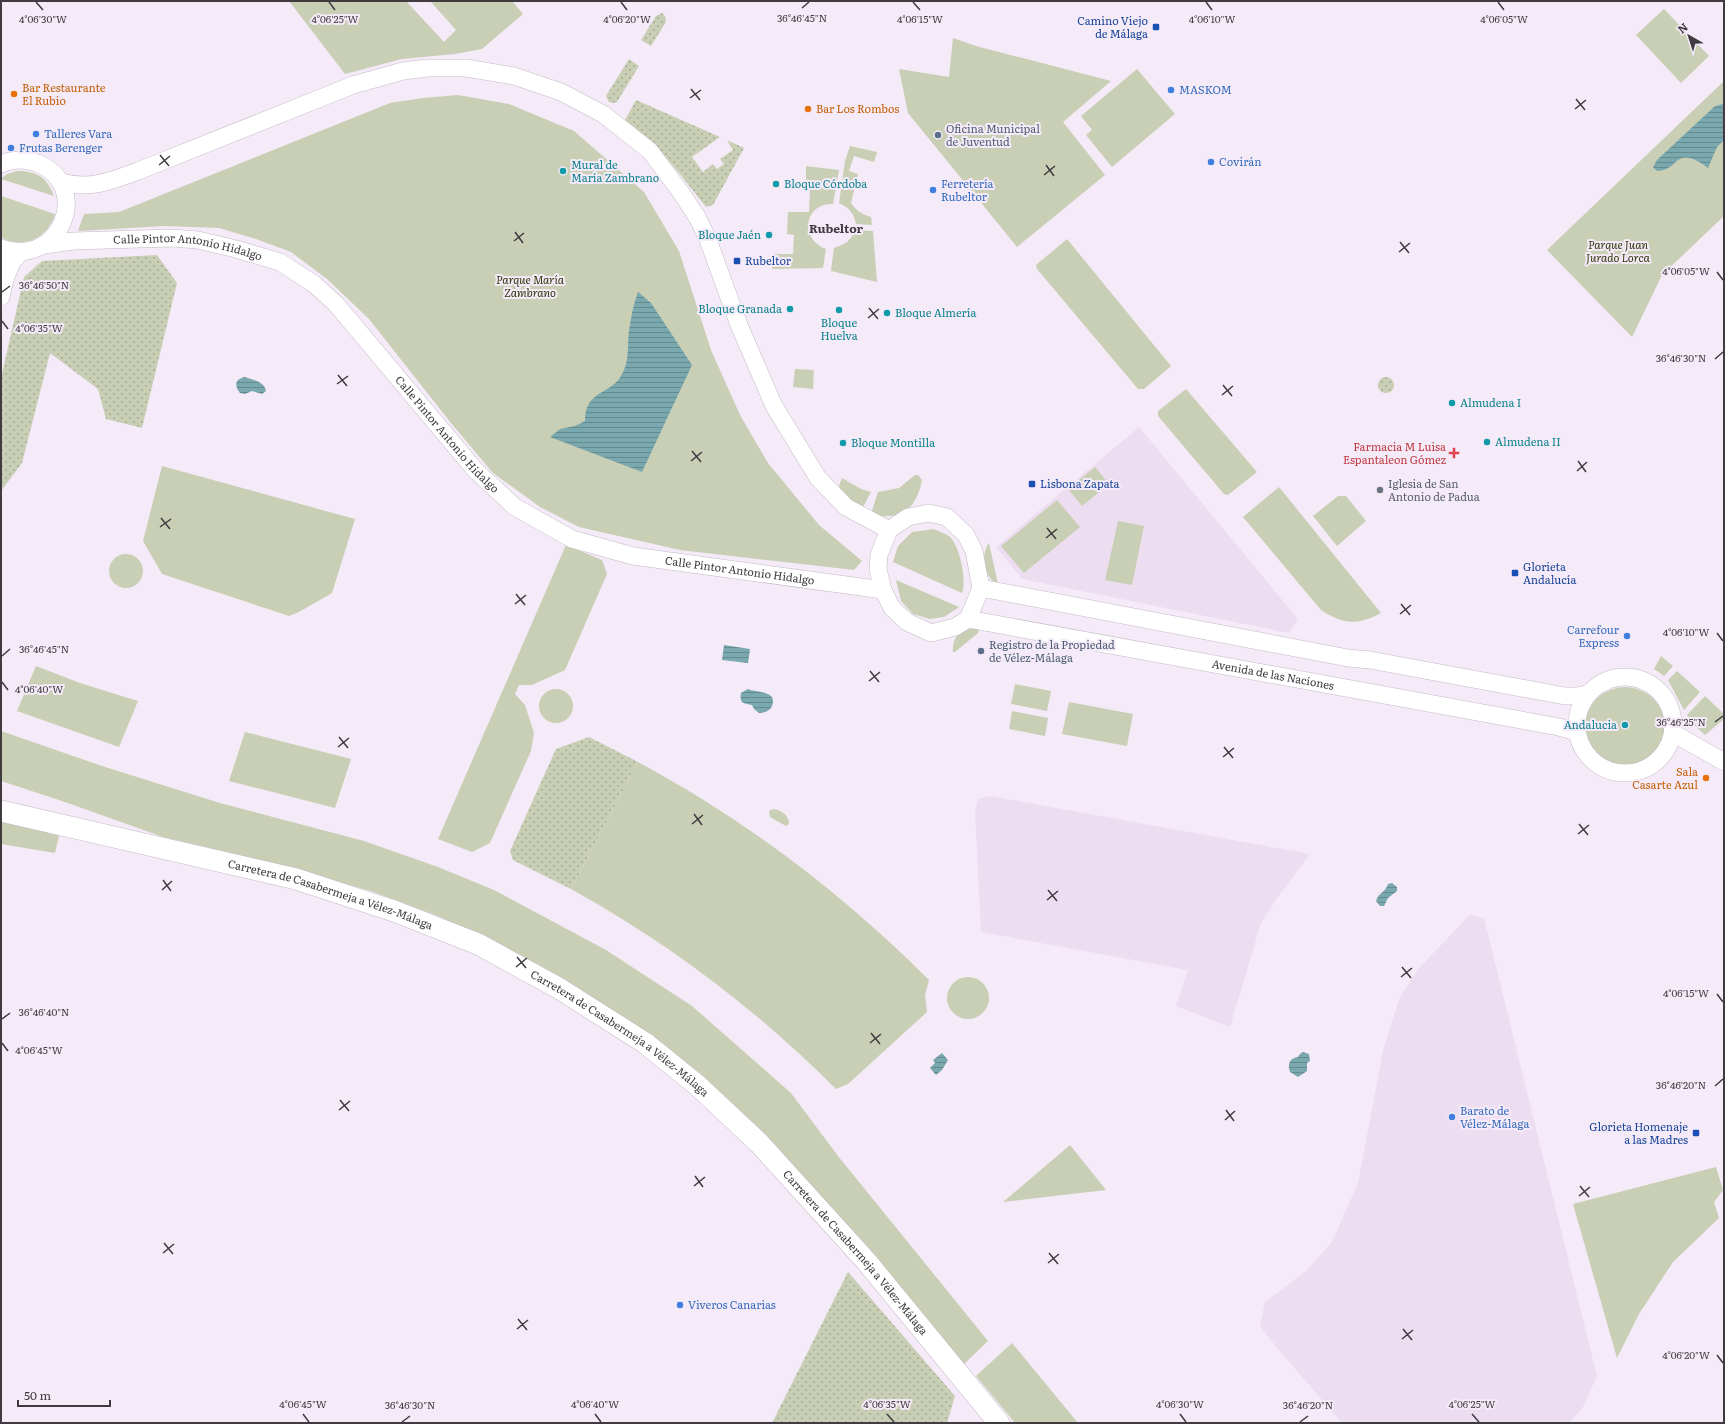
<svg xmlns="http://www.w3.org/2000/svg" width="1725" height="1424" viewBox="0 0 1725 1424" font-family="Literata,serif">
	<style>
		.built { fill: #edddf0 }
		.green { fill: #c8cfb5 }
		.garden { fill: url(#garden-dots) }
		.water { fill: url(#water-rules) }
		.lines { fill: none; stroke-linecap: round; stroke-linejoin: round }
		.minor-casing { stroke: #c4b9c6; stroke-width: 18 }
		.major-casing { stroke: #c4b9c6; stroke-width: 22 }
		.minor { stroke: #fff; stroke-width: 17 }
		.major { stroke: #fff; stroke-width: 21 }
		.ticks { fill: none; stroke: #3f3b40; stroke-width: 1.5 }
		.transit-dot { fill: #1a4fb4; stroke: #f5eaf7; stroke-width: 1.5 }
		.shop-dot { fill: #3f7fe0; stroke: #f5eaf7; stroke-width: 1.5 }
		.food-dot { fill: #e8710a; stroke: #f5eaf7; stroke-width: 1.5 }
		.service-dot { fill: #5c6f8a; stroke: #f5eaf7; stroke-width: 1.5 }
		.culture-dot { fill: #0f9aa8; stroke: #f5eaf7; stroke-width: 1.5 }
		.health-dot { fill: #e0444e; stroke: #f5eaf7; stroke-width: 1.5 }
		.worship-dot { fill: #6b7280; stroke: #f5eaf7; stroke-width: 1.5 }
		.labels { text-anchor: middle; stroke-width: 4; stroke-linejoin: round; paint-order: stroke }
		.transit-label { font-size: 11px; fill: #164399; stroke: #f5eaf7; text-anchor: start }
		.food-label { font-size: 11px; fill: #c56008; stroke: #f5eaf7; text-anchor: start }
		.shop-label { font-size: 11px; fill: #366cbe; stroke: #f5eaf7; text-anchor: start }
		.service-label { font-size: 11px; fill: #4e5e75; stroke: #f5eaf7; text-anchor: start }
		.culture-label { font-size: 11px; fill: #0d838f; stroke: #f5eaf7; text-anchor: start }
		.park-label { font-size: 11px; font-style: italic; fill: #31390e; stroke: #f5eaf7 }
		.street-label { font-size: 11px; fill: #3f3b40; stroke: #f5eaf7 }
		.health-label { font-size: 11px; fill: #be3a42; stroke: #f5eaf7; text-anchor: end }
		.worship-label { font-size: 11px; fill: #5b616d; stroke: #f5eaf7; text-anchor: start }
		.neighbourhood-label { font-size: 12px; font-weight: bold; fill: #3f3b40; stroke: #f5eaf7 }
		.ticks-label { font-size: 10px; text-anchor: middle; fill: #3f3b40; stroke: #f5eaf7; stroke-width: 4; stroke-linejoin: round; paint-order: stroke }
	</style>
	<defs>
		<pattern id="garden-dots" width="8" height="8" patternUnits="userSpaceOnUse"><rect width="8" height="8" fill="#c8cfb5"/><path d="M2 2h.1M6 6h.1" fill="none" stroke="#a4a995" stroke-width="1.8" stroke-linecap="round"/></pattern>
		<pattern id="water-rules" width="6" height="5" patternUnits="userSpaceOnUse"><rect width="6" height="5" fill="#7aa8af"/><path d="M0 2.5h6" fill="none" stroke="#658a90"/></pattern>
	</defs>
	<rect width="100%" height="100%" fill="#f5eaf7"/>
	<!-- built -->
	<path class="built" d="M1139,427L1298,619L1289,633L1022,579L996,547Z
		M990,796L1310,854L1277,898L1261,923L1230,1027L1176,1006L1188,970L981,932L975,812L978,799Z
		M1470,915L1484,918L1597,1376L1583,1407L1569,1423H1342L1278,1349L1260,1326L1265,1302L1307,1270L1332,1242L1358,1183L1383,1051L1399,999L1419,968Z"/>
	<!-- green -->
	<path class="green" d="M289,1H406L444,42L456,30L430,1H512L523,14L482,49L455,54L402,59L345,74Z
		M1664,9L1709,56L1681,83L1636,35Z
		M953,38L976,46L1111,81L1063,122L1105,175L1017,247L908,113L899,69L949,77Z
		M1137,69L1175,114L1112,167L1086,135L1092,130L1081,116Z
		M1724,81V216L1662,275L1632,337L1547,250Z
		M458,95L509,104L574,131L644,192L679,251L711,350L740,415L768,463L819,525L862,561L854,570L680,550L579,527L540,507L493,473L451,423L369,319L327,279L291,252L256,239L219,228L165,226L78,231L84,214L119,212L390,103L423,98Z
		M850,146L877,152L874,162L854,156L849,171L858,174L851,203C857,211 861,214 871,217L872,225L856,224C854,214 850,208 839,203L845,161Z
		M806,166L839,170L833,204C804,203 799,239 826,249L823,268L772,269V254H793L794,235L787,234L788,212H809L810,190L806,189Z
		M17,171C38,171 47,178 54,196L1,179L7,174Z
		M1,196L55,214C50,232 33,245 13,242C9,242 5,239 1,237Z
		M855,230L873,231L877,282L831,271L834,248C845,244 851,241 855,230Z
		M1067,239L1171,366L1144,389H1138L1037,269L1036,265Z
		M795,369L814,370L813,389L793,387Z
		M1186,389L1257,472L1228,495L1224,494L1158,416V411Z
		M162,466L355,519L332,593L299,612L289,616L162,574L143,541Z
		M1095,467L1109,484L1082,506L1068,489Z
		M915,475H918L922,480C917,508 901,522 871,514L878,492L899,488Z
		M842,478L861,489L871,492L862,509L854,504L840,489L839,486Z
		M1279,487L1381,613C1358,626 1342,624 1321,610L1243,517Z
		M1338,496H1346L1366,521L1337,546L1313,516Z
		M1057,500L1080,527L1024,573L1001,546Z
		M1118,521L1144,526L1132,585L1105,580Z
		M934,529C939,532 948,534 951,538C960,548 967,581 962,593L893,562L898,546L912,532Z
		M989,543L998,584C984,579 980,554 989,543Z
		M566,545L602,560L607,574L565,670L532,685H519L515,694L525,705L534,733L531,751L490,843L472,852L438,839Z
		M109 571a17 17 0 1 1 34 0a17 17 0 1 1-34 0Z
		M896,580L959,607L944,617L930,619L913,614L901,601Z
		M968,629H979L978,633L955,652H953C953,639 956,634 968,629Z
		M1661,656L1673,666L1664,676L1654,669Z
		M36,666L80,683L138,701L119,747L17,711Z
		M1677,671L1700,692L1684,710L1668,680Z
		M1015,684L1051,691L1047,711L1011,704Z
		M1585 727a40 40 0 1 1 80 0a40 40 0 1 1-80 0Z
		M539 706a17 17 0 1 1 34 0a17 17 0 1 1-34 0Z
		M1705,696L1724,714V719L1705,735L1694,725L1687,715Z
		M1069,702L1133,714L1127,746L1062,734Z
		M1012,711L1048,718L1045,736L1009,729Z
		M1,731L102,766L220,803L364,841L438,867L494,890L606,950L692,1006L791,1093L838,1156L988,1341L963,1365L628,1020L539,965L438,916L371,891L248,857L163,837L65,802L1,781Z
		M245,732L351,759L335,808L229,781Z
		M638,762C746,820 843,894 929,980L925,995L927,1012L848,1084L836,1089C757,1010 669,943 571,889Z
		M773,809C781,810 789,815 789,824L786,826L770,817L769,811Z
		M1,819L59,836L55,853L1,844Z
		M947 998a21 21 0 1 1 42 0a21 21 0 1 1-42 0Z
		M1070,1145L1106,1190L1003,1202Z
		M1716,1167L1723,1190L1714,1202L1719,1218L1673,1262L1639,1314L1617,1358L1573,1204Z
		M1012,1343L1078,1423H1015L976,1376Z"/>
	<!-- garden -->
	<path class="garden" d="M662,13L665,16L666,22L651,46L641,40L656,16Z
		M629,59L639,66L617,102L613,103L609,102L606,96Z
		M636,100L720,137L692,157L703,172L713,164L717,169L724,164L720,159L733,150L727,140L744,148L713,205L706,207C679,173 660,146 625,120Z
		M157,255L177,283L142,428L106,419L98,389L50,353L22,463L1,491V378L24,277L42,261Z
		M1378 385a8 8 0 1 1 16 0a8 8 0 1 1-16 0Z
		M589,737L638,762L571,889L513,860L510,851L556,749Z
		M848,1272L955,1396L947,1423H772Z"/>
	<!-- water -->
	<path class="water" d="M1723,104L1724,140L1717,147L1708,168C1674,143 1680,171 1657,171L1653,167L1657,160L1715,106Z
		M638,292L651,303L692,365L642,472L550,437L560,429L575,426L585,421C585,390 610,395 621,376C630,361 627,347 629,331C631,318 633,305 638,292Z
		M245,377C253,380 265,382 266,391L262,394L252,391L245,394L240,393C234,385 235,379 245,377Z
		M724,645L750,649L748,663L722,660Z
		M748,689C756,693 778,690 772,706C769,712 765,712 759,713L754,709L752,705C744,703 739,704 741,693Z
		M1392,883L1397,887V891L1388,898L1384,906H1380L1376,901C1379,892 1385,893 1388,884Z
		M1303,1052L1309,1054L1310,1061L1307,1063V1071L1298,1077L1290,1072C1287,1064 1290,1058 1298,1057L1300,1054Z
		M942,1053L948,1060L942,1070L936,1075L930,1068L935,1063L933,1060Z"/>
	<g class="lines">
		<defs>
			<g id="minor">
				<path d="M1,164C12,159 25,159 37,163C94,186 60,269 1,248"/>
				<path d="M61,182C90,190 111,181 138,171L353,85L403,71L427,68H466L514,76L561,92L603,114L650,151L682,194L697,217L707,237L739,325L774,406L818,478L846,507L889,530"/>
				<path id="s1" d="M44,245L74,241L172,238L198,240L236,249L280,262L314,284L336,304L476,471L515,507L572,539L633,556L883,590"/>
				<path d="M1,249L5,260V279L12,262L21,252"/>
				<path d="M1,297L5,279"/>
				<path d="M929,513L947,517L966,535L974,551L981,588L968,619L955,627L931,633L907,622L892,608L883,590L878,569L879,555L889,530L908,517Z"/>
				<path d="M981,588L1348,658L1370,660L1565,696H1578L1590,693"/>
				<path id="s2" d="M968,619L1559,727L1577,732"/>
				<circle cx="1625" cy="725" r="48"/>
				<path d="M1673,733L1724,762"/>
			</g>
			<g id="major">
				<path id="s3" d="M1,811L296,879L394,911L478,944L560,989L645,1043L697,1085L759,1143L866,1261L999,1423"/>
			</g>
		</defs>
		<!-- minor casing -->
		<use href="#minor" class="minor-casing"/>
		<!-- major casing -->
		<use href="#major" class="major-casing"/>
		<!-- minor -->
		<use href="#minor" class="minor"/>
		<!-- major -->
		<use href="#major" class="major"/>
	</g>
	<!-- ticks -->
	<path class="ticks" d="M36,2L43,10M329,2L335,10M621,2L627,10M913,2L920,10M1206,2L1212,10M1498,2L1504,10M802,8L809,2M691,89L700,100M690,98L701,90M1576,99L1585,110M1575,109L1586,100M160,155L169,166M159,165L170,156M1046,165L1054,176M1044,175L1055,166M515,232L523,243M514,241L524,233M1400,242L1409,253M1399,252L1410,243M1717,272L1723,280M2,292L10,286M869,308L878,319M868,318L879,309M2,321L8,329M1715,359L1723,352M338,375L347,386M337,384L348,376M1223,385L1232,396M1222,395L1233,386M692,451L701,462M691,461L702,452M1578,461L1586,472M1577,471L1587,462M161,518L170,529M160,527L171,519M1047,528L1056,539M1046,538L1057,529M516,594L525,605M515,604L526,595M1401,604L1410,615M1400,614L1411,605M1717,633L1723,641M2,656L10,649M870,671L879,682M869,681L880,672M2,682L8,690M1715,722L1723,716M339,737L348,748M338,747L349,738M1224,747L1233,758M1223,757L1234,748M694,814L702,825M692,824L703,815M1579,824L1588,835M1578,834L1589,825M163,880L171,891M162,890L172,881M1048,890L1057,901M1047,900L1058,891M517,957L526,968M516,967L527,958M1402,967L1411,978M1401,977L1412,968M1717,994L1723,1002M2,1019L10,1013M871,1033L880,1044M2,1043L8,1051M870,1043L881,1034M1715,1086L1723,1079M340,1100L349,1111M339,1110L350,1101M1226,1110L1234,1121M1225,1120L1235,1111M695,1176L703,1187M694,1186L705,1177M1580,1186L1589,1197M1579,1196L1590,1187M164,1243L173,1254M163,1253L174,1244M1049,1253L1058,1264M1048,1263L1059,1254M518,1319L527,1330M517,1329L528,1320M1403,1329L1412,1340M1402,1339L1413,1330M1717,1355L1723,1363M303,1414L309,1422M595,1414L601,1422M887,1414L894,1422M1180,1414L1186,1422M1472,1414L1479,1422M402,1422L410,1416M1300,1422L1308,1416"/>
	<!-- markers -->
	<g class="transit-dot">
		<rect x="1152" y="23" width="8" height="8" rx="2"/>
		<rect x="733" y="257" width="8" height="8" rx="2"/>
		<rect x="1028" y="480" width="8" height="8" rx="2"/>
		<rect x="1511" y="569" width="8" height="8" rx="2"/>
		<rect x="1692" y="1129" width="8" height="8" rx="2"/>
	</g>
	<g class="shop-dot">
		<circle cx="1171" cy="90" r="4"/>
		<circle cx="36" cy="134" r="4"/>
		<circle cx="11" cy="148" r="4"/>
		<circle cx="1211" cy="162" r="4"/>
		<circle cx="933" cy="190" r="4"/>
		<circle cx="1627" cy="636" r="4"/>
		<circle cx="1452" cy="1117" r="4"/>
		<circle cx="680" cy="1305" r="4"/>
	</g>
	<g class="food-dot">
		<circle cx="14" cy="94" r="4"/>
		<circle cx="808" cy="109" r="4"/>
		<circle cx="1706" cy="778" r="4"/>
	</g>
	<g class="service-dot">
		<circle cx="938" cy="135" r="4"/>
		<circle cx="981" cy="651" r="4"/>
	</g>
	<g class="culture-dot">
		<circle cx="563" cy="171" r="4"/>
		<circle cx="776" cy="184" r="4"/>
		<circle cx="769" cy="235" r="4"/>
		<circle cx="790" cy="309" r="4"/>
		<circle cx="839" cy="310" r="4"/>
		<circle cx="887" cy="313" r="4"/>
		<circle cx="1452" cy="403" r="4"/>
		<circle cx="1487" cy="442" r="4"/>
		<circle cx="843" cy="443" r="4"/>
		<circle cx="1625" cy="725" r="4"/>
	</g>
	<path class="health-dot" d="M1452 447h4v4h4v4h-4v4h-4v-4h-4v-4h4z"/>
	<circle class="worship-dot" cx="1380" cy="490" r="4"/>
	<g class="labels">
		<!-- transit labels -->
		<g class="transit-label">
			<text x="1148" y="25" text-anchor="end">Camino Viejo<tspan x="1148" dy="13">de Málaga</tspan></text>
			<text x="745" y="265">Rubeltor</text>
			<text x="1040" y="488">Lisbona Zapata</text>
			<text x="1523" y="571">Glorieta<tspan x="1523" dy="13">Andalucía</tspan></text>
			<text x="1688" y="1131" text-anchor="end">Glorieta Homenaje<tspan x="1688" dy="13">a las Madres</tspan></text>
		</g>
		<!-- food labels -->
		<g class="food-label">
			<text x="22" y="92">Bar Restaurante<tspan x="22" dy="13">El Rubio</tspan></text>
			<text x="816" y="113">Bar Los Rombos</text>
			<text x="1698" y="776" text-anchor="end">Sala<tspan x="1698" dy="13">Casarte Azul</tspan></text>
		</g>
		<!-- shop labels -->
		<g class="shop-label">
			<text x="1179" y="94">MASKOM</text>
			<text x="44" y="138">Talleres Vara</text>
			<text x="19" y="152">Frutas Berenger</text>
			<text x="1219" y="166">Covirán</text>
			<text x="941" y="188">Ferretería<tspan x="941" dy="13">Rubeltor</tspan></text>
			<text x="1619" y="634" text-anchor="end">Carrefour<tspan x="1619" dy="13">Express</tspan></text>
			<text x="1460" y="1115">Barato de<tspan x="1460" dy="13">Vélez-Málaga</tspan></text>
			<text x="688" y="1309">Viveros Canarias</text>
		</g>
		<!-- service labels -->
		<g class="service-label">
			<text x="946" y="133">Oficina Municipal<tspan x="946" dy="13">de Juventud</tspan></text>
			<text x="989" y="649">Registro de la Propiedad<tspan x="989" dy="13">de Vélez-Málaga</tspan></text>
		</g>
		<!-- culture labels -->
		<g class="culture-label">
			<text x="571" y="169">Mural de<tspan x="571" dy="13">María Zambrano</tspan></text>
			<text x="784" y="188">Bloque Córdoba</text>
			<text x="761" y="239" text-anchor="end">Bloque Jaén</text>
			<text x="782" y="313" text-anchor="end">Bloque Granada</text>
			<text x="895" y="317">Bloque Almería</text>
			<text x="839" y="327" text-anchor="middle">Bloque<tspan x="839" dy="13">Huelva</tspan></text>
			<text x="1460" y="407">Almudena I</text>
			<text x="1495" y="446">Almudena II</text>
			<text x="851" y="447">Bloque Montilla</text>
			<text x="1617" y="729" text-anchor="end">Andalucia</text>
		</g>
		<!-- park labels -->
		<g class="park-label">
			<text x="1618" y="249">Parque Juan<tspan x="1618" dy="13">Jurado Lorca</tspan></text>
			<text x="530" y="284">Parque María<tspan x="530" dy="13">Zambrano</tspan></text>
		</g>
		<!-- street labels -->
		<g class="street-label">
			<text dy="4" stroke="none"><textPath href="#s1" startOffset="145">Calle Pintor Antonio Hidalgo</textPath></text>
			<text dy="4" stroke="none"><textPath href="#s1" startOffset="481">Calle Pintor Antonio Hidalgo</textPath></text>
			<text dy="4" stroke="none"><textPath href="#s1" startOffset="817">Calle Pintor Antonio Hidalgo</textPath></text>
			<text dy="4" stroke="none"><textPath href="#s2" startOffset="310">Avenida de las Naciones</textPath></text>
			<text dy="4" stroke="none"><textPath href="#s3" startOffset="340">Carretera de Casabermeja a Vélez-Málaga</textPath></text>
			<text dy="4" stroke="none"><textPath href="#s3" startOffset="664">Carretera de Casabermeja a Vélez-Málaga</textPath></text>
			<text dy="4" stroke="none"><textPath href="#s3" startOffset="988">Carretera de Casabermeja a Vélez-Málaga</textPath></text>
		</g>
		<!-- health labels -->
		<g class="health-label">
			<text x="1446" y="451">Farmacia M Luisa<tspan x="1446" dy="13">Espantaleon Gómez</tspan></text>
		</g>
		<!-- worship labels -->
		<g class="worship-label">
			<text x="1388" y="488">Iglesia de San<tspan x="1388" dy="13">Antonio de Padua</tspan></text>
		</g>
		<!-- neighbourhood labels -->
		<g class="neighbourhood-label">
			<text x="836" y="233">Rubeltor</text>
		</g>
	</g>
	<g class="ticks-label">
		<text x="802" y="22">36°46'45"N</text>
		<text x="43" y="23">4°06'30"W</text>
		<text x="335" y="23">4°06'25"W</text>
		<text x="627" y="23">4°06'20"W</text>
		<text x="920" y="23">4°06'15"W</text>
		<text x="1212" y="23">4°06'10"W</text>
		<text x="1504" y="23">4°06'05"W</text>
		<text x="1686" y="275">4°06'05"W</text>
		<text x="44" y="289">36°46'50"N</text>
		<text x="39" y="332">4°06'35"W</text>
		<text x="1681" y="362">36°46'30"N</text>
		<text x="1686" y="636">4°06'10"W</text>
		<text x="44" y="653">36°46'45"N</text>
		<text x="39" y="693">4°06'40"W</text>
		<text x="1681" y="726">36°46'25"N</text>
		<text x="1686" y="997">4°06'15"W</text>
		<text x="44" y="1016">36°46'40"N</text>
		<text x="39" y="1054">4°06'45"W</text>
		<text x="1681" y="1089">36°46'20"N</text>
		<text x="1686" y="1359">4°06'20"W</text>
		<text x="303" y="1408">4°06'45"W</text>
		<text x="595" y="1408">4°06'40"W</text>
		<text x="887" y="1408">4°06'35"W</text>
		<text x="1180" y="1408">4°06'30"W</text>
		<text x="1472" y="1408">4°06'25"W</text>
		<text x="410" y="1409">36°46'30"N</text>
		<text x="1308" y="1409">36°46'20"N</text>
	</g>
	<!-- border -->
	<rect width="1725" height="1424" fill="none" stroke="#3f3b40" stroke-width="4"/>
	<!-- north arrow -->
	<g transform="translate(1689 36) rotate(321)" stroke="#f5eaf7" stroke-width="3" paint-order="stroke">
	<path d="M0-3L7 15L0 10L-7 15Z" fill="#3f3b40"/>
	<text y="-6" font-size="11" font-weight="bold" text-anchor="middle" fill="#3f3b40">N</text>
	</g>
	<!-- scale -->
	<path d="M18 1400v6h92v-6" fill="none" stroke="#3f3b40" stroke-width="2"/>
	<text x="24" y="1400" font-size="12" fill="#3f3b40" stroke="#f5eaf7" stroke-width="3" paint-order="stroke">50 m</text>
</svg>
